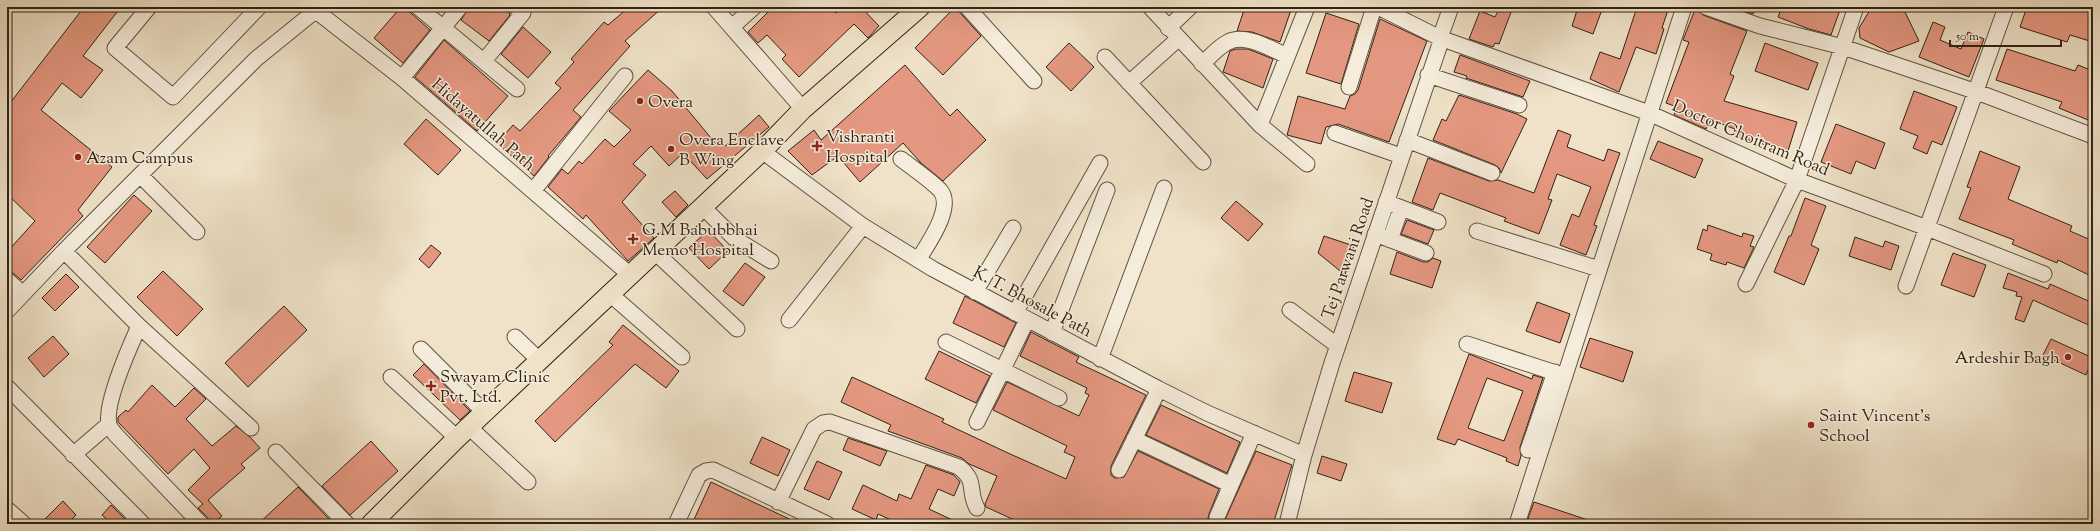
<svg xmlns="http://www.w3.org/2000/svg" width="2100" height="531" viewBox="0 0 2100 531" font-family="'Sorts Mill Goudy',serif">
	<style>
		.building { fill: #e59881; stroke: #322214; fill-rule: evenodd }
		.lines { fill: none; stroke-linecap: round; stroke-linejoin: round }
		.minor-casing { stroke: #615241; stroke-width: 17 }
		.major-casing { stroke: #322214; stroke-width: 21 }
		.minor { stroke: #f5ecdb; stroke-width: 15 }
		.major { stroke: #efe2c8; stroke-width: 19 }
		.poi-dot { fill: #8f2418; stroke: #f5ecdb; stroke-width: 1.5 }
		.labels { text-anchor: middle; stroke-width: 3; stroke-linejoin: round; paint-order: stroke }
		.poi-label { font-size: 17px; fill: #322214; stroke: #f5ecdb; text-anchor: start }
		.street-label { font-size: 17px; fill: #322214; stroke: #f5ecdb }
	</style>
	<rect width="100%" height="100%" fill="#efe2c8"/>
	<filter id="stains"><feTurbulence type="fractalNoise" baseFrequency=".005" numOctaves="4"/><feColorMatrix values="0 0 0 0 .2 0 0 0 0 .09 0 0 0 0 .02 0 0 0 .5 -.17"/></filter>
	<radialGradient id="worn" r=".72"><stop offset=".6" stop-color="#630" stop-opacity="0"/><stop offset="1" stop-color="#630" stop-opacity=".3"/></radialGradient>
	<!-- building -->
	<path class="building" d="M84,7H121L83,56L103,70L81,98L62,83L41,110L112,167L78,210L83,216L21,280L13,273L7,271V252L35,221L7,194V107Z
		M401,7H404L430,30L403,63L374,38Z
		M469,7H507L510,15L489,41L461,20Z
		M629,7H663L625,41L630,46L573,110L581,117L548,156L549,157L534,176L497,143L513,125L520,131L561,88L555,83L574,62L571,59L604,22L608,25Z
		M773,7H829L836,13L842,7H861L879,26L868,38L854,24L799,77L782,59L786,55L767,35L758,43L748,32Z
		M955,7L981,36L943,75L915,48Z
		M1245,7H1292L1280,42L1252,32L1237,31Z
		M1500,7H1513L1499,44L1495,43L1493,47L1469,39L1480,11L1495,17Z
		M1578,7H1603L1593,34L1572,26Z
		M1637,7H1669L1662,28L1664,29L1656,54L1636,47L1619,92L1590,79L1600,52L1620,59Z
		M1696,7L1703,15L1747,31L1730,74L1734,76L1724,101L1797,122L1788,151L1734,136L1735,129L1711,120L1706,129L1674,115L1677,107L1666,103L1689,42L1683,40Z
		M1733,7H1756L1753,14Z
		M1782,7H1841L1831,35L1809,29L1778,17Z
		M1878,7H1893L1905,12L1919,41L1889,52L1860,38L1859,28L1870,10Z
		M2027,7H2093V42L2070,35L2067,42L2020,27Z
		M1326,13L1359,24L1341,84L1306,73Z
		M1380,19L1427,41L1389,142L1338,124L1326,127L1321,144L1287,135L1298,96L1345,109L1350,96L1355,94L1358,90Z
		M1933,22L1945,27L1940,40L1961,49L1968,32L1984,39L1969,77L1919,57Z
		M523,27L551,52L528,78L501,54Z
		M444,40L508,96L477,131L415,77Z
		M1069,43L1094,67L1071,91L1046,67Z
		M1765,43L1818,63L1808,90L1755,71Z
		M1236,49H1248L1273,59L1263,88L1223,72L1230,51Z
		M2007,49L2075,71L2078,65L2093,71V122L2059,108L2062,102L1996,80Z
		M1460,55L1530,81L1523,97L1466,78L1467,76L1454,72Z
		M905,65L950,116L957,109L986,140L943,181L921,163L903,143L860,182L838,156L812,175L788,151L814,130L821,140Z
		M648,70L672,91L716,144L720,141L725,146L759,115L769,127L707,179L683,153L669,166L651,146L633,164L646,175L622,202L654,238L628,261L586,215L583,219L548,187L562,169L568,174L579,161L582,164L605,139L614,147L631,130L609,111Z
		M1914,91L1957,107L1942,145L1932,141L1927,154L1913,148L1918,136L1900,129Z
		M1459,95L1517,114L1527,119L1501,173L1499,168L1495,165L1433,140L1442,119L1446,121Z
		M426,119L461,150L438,175L404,144Z
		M1836,124L1885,143L1875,169L1856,161L1851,174L1821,162Z
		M1558,130L1571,135L1567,147L1604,161L1608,149L1620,153L1594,225L1597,226L1586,255L1560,245L1572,214L1579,217L1591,187L1557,174L1548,199L1552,200L1539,234L1504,221L1506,218L1440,193L1433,210L1412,202L1428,158L1489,181L1498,180L1534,193Z
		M1658,141L1703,159L1695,178L1650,159Z
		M1980,151L2020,167L2008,199L2072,226L2070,231L2093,241V277L2058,260L2057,263L2012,244L2014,240L1959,219L1971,188L1967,187Z
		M675,191L688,205L676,217L662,202Z
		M134,195L152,211L105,263L87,247Z
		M1805,198L1826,206L1811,245L1819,249L1804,285L1774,272L1789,236H1791Z
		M1236,201L1263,224L1248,241L1221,218Z
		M1407,220L1434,230L1428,244L1401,234Z
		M1708,225L1742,237L1743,233L1754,236L1750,246L1754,247L1744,268L1727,262L1726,265L1710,260L1712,254L1697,249L1703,229L1707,231Z
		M708,230L728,251L709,269L689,248Z
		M1324,236L1354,246L1345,275L1318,253Z
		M1855,237L1883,247L1885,241L1899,246L1891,270L1849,256Z
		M431,245L441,253L429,268L419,259Z
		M1397,252L1423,262H1428L1433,258L1441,261L1432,288L1390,274Z
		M1953,253L1986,265L1974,297L1941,285Z
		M745,263L765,277L743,306L723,291Z
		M163,271L203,309L177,336L137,297Z
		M2008,273L2048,289L2050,284L2093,303V327L2033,300L2024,322L2015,319L2022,297L2016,296L2017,292L2003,288Z
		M66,274L79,287L55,311L42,298Z
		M965,296L1016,323L1004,347L953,323Z
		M1537,302L1570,314L1560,343L1526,331Z
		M284,306L307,330L248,387L225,363Z
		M623,325L679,371L666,388L635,364L555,442L535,421L613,345L609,342Z
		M1031,332L1079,357L1076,362L1146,395L1111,466V475L1115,478L1124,477L1138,451L1219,489L1209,514L1208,518L1212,524H1023L986,507L985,504L997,476L969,464L962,458L888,431L891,425L841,402L852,377L944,419L942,422L1008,453L1066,479L1075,457L1064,452L1067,446L993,410L1007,382L1079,416L1089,395L1085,393L1087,388L1020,356Z
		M53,336L69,354L44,377L28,358Z
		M1590,338L1633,352L1623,382L1580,367Z
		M2051,339L2093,358L2086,375L2043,355Z
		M939,351L990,376L976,403L925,379Z
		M1469,354L1532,379L1533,375L1543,378L1520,447L1521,456L1518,466L1506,461L1507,458L1458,439L1455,445L1437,439ZM1487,378L1523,391L1504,441L1468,428Z
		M424,364L470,411L460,420L413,375Z
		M1354,372L1392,383L1382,413L1345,401Z
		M152,385L175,407L194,388L206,399L186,419L212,446L236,426L250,437L260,448L241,464L245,468L208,500L222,516L212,524H210L208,518L198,508L203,504L188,490L210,468L194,449L168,474L118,422V417L126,410L128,412Z
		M1161,405L1240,442L1227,473L1146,435Z
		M762,437L790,450L778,476L750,463Z
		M848,438L887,451L880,466L843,450Z
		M371,441L398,471L350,515L322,486Z
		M1256,451L1292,465L1273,524H1223Z
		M1322,456L1347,464L1341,481L1317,473Z
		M817,461L842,472L829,500L804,489Z
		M926,465L954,475L960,482L954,496L938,489L929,509L961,524H900L878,514L876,520L852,509L863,485L897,501L899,494L911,499Z
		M711,482L751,501L800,524H692Z
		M298,487L334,524H258Z
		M63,501L76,515L67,524H40Z
		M1534,502L1594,522V524H1526Z
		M111,505L130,524H112L102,515Z"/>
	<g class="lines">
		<defs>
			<path id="minor" d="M149,7L115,48L173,97L259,7
				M311,7L402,78L629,274
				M418,7L517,89
				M714,7L803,109
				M967,7L1034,81
				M1150,7L1260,125L1307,164
				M1378,7L1440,38L1649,113L1797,180L1927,228L2044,274
				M1706,7L1760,26L1843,47L1977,92L2093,136
				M732,27L754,7
				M1168,28L1190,7
				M1105,57L1203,162
				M484,61L523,13L516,7
				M1202,64C1210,57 1218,47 1228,42C1245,33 1271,49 1287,56
				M1428,75L1519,105
				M402,78L460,7
				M1129,83L1178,39
				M1349,87L1374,7
				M1260,125L1307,7
				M1335,133L1401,156
				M1407,140L1492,173
				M762,151L863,226L933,269L1159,389L1207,413L1304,455
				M901,159C914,169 929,179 940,190C955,207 927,245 918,260
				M140,175L197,232
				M533,191L625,76
				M1386,202L1438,222
				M702,206L734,238L771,261
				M1477,231L1599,269
				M1375,234L1426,253
				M1390,240L1401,208
				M64,251L139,326C130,346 104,404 109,424C109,427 113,431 115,434L201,524
				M654,251L737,329
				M7,280L23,294
				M1746,284L1797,180L1856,7
				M1906,286L2006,7
				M975,292L1013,228
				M609,293L682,357
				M1290,310L1338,346
				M7,311L64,251L256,59L320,7
				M1015,313L1100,163
				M789,320L863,226
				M139,326L251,428
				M1052,333L1107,190
				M515,337L539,360
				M946,342L1059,398
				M1467,344L1565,376
				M421,349L484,412
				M1100,359L1164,188
				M391,377L457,438
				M7,387L143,524
				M977,422L1027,320
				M469,427L528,482
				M1134,439L1231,485
				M1528,450L1555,372
				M276,452L347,524
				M73,455L109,424
				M1119,470L1159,389
				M778,502L814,429L823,423L830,422L959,467C978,482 967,490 977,508
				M7,509L24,524
				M1217,517L1254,433
				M676,524L699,475L706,471L713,470L827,524
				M1287,524L1304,455L1332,363L1440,44V38L1451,7
				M1517,524L1684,7"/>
			<path id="major" d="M371,524L457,438L762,151L803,109L920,7"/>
		</defs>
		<!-- minor casing -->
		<use href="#minor" class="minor-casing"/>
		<!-- major casing -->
		<use href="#major" class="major-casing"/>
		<!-- minor -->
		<use href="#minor" class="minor"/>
		<!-- major -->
		<use href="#major" class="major"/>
	</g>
	<!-- markers -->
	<g class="poi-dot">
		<circle cx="640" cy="101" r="4"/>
		<path d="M815 140h4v4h4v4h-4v4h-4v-4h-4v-4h4z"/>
		<circle cx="671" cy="149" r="4"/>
		<circle cx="78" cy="157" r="4"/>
		<path d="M631 233h4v4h4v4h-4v4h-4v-4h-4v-4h4z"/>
		<circle cx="2068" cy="357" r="4"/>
		<path d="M429 380h4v4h4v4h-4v4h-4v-4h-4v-4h4z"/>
		<circle cx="1811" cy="425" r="4"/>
	</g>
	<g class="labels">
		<!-- poi labels -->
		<g class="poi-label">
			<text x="648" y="107">Overa</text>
			<text x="826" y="142">Vishranti<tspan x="826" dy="20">Hospital</tspan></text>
			<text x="679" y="145">Overa Enclave<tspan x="679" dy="20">B Wing</tspan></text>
			<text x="86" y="163">Azam Campus</text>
			<text x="642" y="235">G.M Babubbhai<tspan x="642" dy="20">Memo Hospital</tspan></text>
			<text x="2060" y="363" text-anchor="end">Ardeshir Bagh</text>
			<text x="440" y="382">Swayam Clinic<tspan x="440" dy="20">Pvt. Ltd.</tspan></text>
			<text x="1819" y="421">Saint Vincent's<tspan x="1819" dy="20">School</tspan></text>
		</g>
		<!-- street labels -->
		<g class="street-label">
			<text transform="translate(484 124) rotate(41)" y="6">Hidayatullah Path</text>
			<text transform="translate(1751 137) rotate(23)" y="6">Doctor Choitram Road</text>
			<text transform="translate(1347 258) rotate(-71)" y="6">Tej Parwani Road</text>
			<text transform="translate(1033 301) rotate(28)" y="6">K. T. Bhosale Path</text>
		</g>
	</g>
	<!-- margin -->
	<rect width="2100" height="531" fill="none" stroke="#efe2c8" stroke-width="24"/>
	<rect x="8" y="8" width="2084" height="515" fill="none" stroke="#322214" stroke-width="2"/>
	<rect x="12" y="12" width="2076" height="507" fill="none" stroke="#322214"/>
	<!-- scale -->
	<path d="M1950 40v6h111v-6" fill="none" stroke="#322214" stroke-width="2"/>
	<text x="1956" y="40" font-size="12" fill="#322214" stroke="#f5ecdb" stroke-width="3" paint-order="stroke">50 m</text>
	<rect width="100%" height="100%" filter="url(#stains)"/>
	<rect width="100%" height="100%" fill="url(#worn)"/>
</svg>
